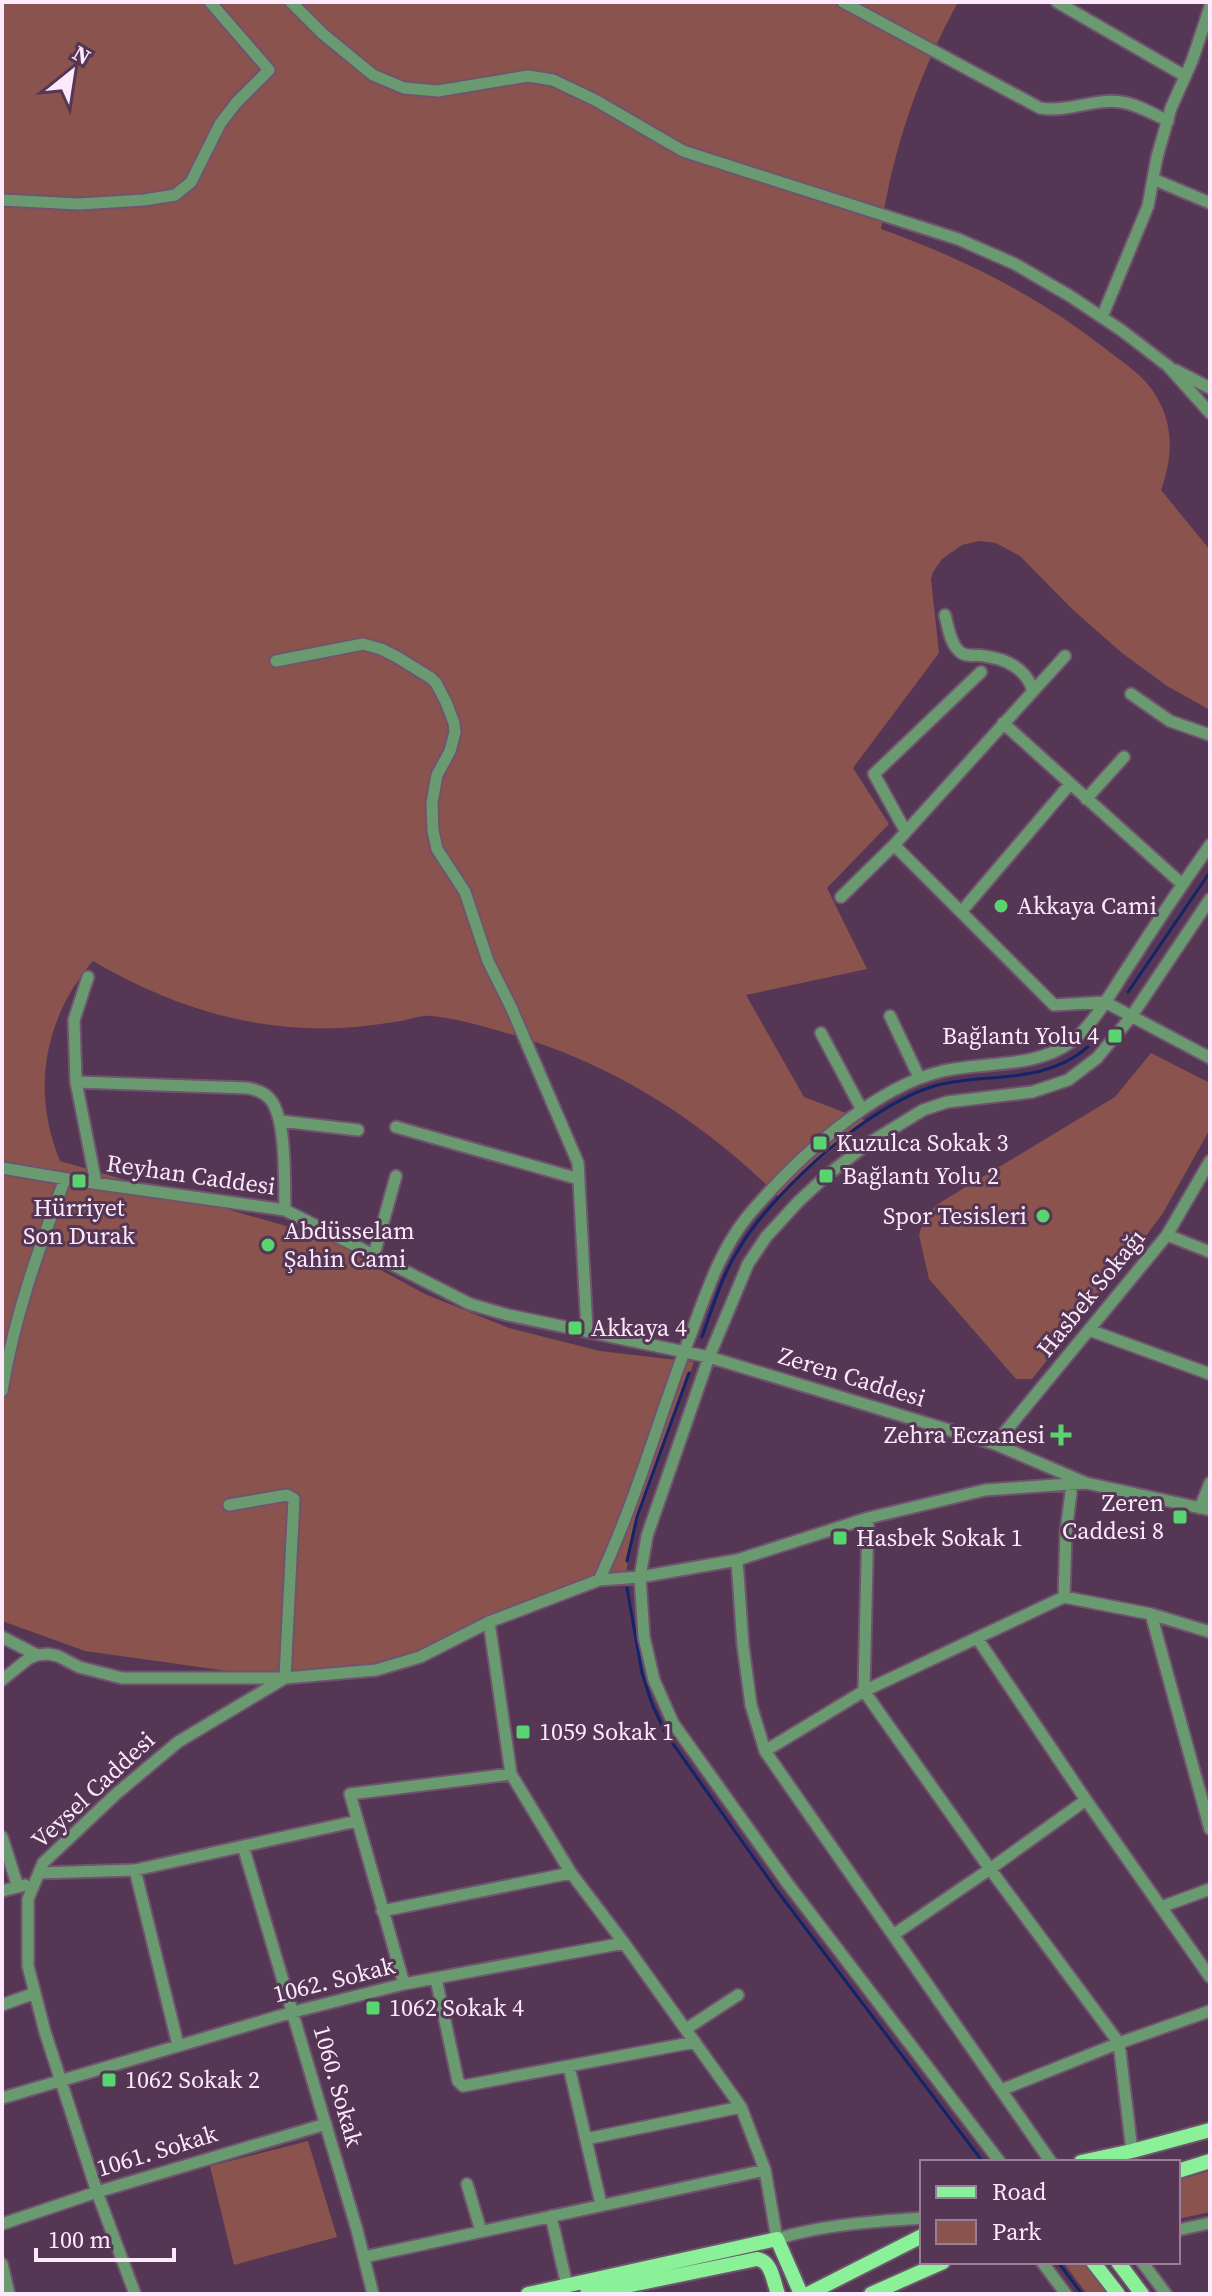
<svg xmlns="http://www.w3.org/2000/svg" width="1212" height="2296" viewBox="0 0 1212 2296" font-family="'Source Serif 4',serif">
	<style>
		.green { fill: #8a534d }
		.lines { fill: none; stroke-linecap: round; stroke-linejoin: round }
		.stream { stroke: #13246a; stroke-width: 3 }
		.minor-casing { stroke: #70536f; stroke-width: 15 }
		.major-casing { stroke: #70536f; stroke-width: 18 }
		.minor { stroke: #6a9b70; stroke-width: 11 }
		.major { stroke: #8af198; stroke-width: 14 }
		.poi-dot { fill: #58d56f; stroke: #553654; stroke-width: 3 }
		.labels { text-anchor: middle; stroke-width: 6; stroke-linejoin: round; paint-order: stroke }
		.poi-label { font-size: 24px; fill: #fce9fb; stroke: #553654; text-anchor: start }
		.street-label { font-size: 24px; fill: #fce9fb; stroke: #553654 }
	</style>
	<rect width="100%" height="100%" fill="#553654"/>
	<!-- green -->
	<path class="green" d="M2,2H958C919,74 893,148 881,229C962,258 1039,296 1107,350C1125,364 1144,375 1156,396C1174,425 1173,458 1161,490L1210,550V710L1167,686L1122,653L1072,609L1020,556L996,543L979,541L962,545L942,559L933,572L931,579L939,653L853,768L889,824L827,888L867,969L746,995L804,1097L867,1121L806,1171L779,1197C700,1118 605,1059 496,1030C475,1024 453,1018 431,1016C421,1015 411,1019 401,1021C381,1024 361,1027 341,1028C252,1032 169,1006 93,961C44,1018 31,1091 60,1161L331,1239L377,1268L425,1294L509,1328L600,1351L694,1362L632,1536L626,1574L613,1575L394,1666L285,1679L85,1651L2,1621Z
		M1151,1053L1210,1083V1129L1163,1213L1140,1244L1032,1379H1016L929,1279L919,1235L924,1219L936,1205L1115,1097Z
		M308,2141L337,2237L234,2265L210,2166Z
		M1210,2171V2212L1178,2219V2180Z
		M1063,2262H1084L1109,2294H1087Z"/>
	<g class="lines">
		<!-- stream -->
		<path class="stream" d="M1128,992L1210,872
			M702,1337C713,1306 722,1275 740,1247C775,1189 875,1099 942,1084C995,1073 1044,1084 1088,1047
			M627,1561L637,1517L689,1373
			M627,1588L642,1673L652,1704L666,1734L778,1892L983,2162
			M1058,2262L1082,2294"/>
		<defs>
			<path id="minor" d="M291,2L323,34L373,75L404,88L438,91L528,76L553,80L595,100L683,151L958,239L1015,264L1070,296L1121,330L1168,366L1210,413
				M843,2L1040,108C1067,113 1094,98 1121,102C1137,104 1153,114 1168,121
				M1057,2L1185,76
				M1153,179L1210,203
				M2,200L79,204L144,200L175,195L191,182L220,124L236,103L269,70L210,2
				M1102,317L1148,206L1157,157L1171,108L1192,61L1210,7
				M1175,370L1210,388
				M945,615C948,626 950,643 959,651C966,658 975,654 984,656C1007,659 1026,668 1033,691
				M276,661L363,644L381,649L397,657L431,678L436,683L446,702L454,723L455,732L450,751L437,775L432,803L433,831L437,849L465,892L488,961L511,1007L578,1163L587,1330
				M1131,694L1170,721L1210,735
				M1003,723L1182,884
				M1086,799L1124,757
				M906,832L874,774L981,672
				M894,845L1054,1005L1105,1002
				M841,897L894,845L1065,656
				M961,912L1070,784
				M1105,1002L1210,1058
				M890,1016L919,1077
				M821,1033L862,1110
				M76,1082L74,1020L88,977
				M281,1121L358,1130
				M396,1127L579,1179
				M2,1168L79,1181L285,1210L470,1304L508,1315L709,1357L995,1444L1086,1483L1210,1510
				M96,1183L76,1082L248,1088C256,1090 264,1092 270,1099C287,1119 284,1182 285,1210
				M1167,1235L1210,1252
				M374,1255L396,1176
				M1089,1330L1210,1374
				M2,1391C14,1317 39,1248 65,1179
				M995,1444L1167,1235L1210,1161
				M1200,1508L1210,1483
				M868,1518L864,1691L990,1869L1119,2043L1132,2151
				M737,1560L743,1646L751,1705L765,1751L1051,2162
				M599,1580C637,1499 660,1413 692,1331C707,1291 720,1251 747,1217C793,1162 872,1087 943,1071C985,1061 1034,1069 1071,1042C1094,1024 1110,994 1126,970C1153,928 1181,886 1210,845
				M1064,1597L1066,1532L1072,1484
				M1151,1614L1210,1829
				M489,1622L511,1774L571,1873L624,1943L741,2107L765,2170L777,2239C824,2224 873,2222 922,2218
				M2,1637L37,1655
				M977,1638L1086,1800L1210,1977
				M2,1680L28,1659L37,1655L48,1654L58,1656L79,1667L122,1678H285L294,1499L287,1495L229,1505
				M765,1751L864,1691L1064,1597L1151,1614L1210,1632
				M2,1837L18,1887
				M243,1846L357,2230L373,2294
				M135,1870L178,2045
				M39,1873L135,1870L357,1821
				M2,1891L25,1885
				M1161,1907L1210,1889
				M382,1911L571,1873
				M893,1935L990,1869L1086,1800
				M436,1979L458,2081L463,2086L695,2042
				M404,1984L350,1794L511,1774
				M2,2005L35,1993
				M686,2029L738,1995
				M569,2067L601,2204
				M1001,2090L1119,2043L1210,2011
				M2,2098L293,2012L404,1984L624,1943
				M586,2139L741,2107
				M1000,2162L788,1884L673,1723L654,1680L644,1637L640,1577L647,1536L709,1357L748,1264L766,1237L798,1202L826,1176L866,1145L923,1110L947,1102L1032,1092L1068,1080L1097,1058L1131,1017L1210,899
				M467,2184L481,2231
				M551,2216L567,2286
				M2,2224L97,2192L326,2124
				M1178,2230L1210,2223
				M364,2257L765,2170
				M1042,2262L1066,2294
				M1142,2262L1166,2294
				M2,2264L9,2294
				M135,2294L97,2192L45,2032L28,1966V1899L43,1863L116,1794L178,1742L285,1678L376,1670L420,1657L489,1622L599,1580L640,1577L737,1560L868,1518L985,1490L1086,1483"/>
			<path id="major" d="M1081,2162L1132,2151L1210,2130
				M1178,2171L1210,2161
				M1093,2262L1118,2294
				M1118,2262L1142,2294
				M528,2294L777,2239L801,2294
				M587,2294L757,2259C772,2261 773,2281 778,2294
				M808,2294L922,2236
				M871,2294L943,2262"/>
		</defs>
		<!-- minor casing -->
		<use href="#minor" class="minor-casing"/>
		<!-- major casing -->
		<use href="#major" class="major-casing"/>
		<!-- minor -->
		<use href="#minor" class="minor"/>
		<!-- major -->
		<use href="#major" class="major"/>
	</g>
	<!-- markers -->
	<g class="poi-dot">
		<circle cx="1001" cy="906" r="8"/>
		<rect x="1107" y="1028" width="16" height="16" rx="4"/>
		<rect x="812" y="1135" width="16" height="16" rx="4"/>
		<rect x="818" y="1168" width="16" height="16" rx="4"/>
		<rect x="71" y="1173" width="16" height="16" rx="4"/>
		<circle cx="1043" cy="1216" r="8"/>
		<circle cx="268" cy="1245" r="8"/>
		<rect x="567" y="1320" width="16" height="16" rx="4"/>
		<path d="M1057 1423h8v8h8v8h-8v8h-8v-8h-8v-8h8z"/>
		<rect x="1172" y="1509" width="16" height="16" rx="4"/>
		<rect x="832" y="1530" width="16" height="16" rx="4"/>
		<rect x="515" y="1724" width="16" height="16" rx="4"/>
		<rect x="365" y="2000" width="16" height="16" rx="4"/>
		<rect x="101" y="2072" width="16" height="16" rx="4"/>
	</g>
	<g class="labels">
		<!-- poi labels -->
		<g class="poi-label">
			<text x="1017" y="914">Akkaya Cami</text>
			<text x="1099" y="1044" text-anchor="end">Bağlantı Yolu 4</text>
			<text x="836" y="1151">Kuzulca Sokak 3</text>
			<text x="842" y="1184">Bağlantı Yolu 2</text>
			<text x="79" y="1216" text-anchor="middle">Hürriyet<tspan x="79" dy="28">Son Durak</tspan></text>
			<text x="1027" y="1224" text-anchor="end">Spor Tesisleri</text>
			<text x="284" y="1239">Abdüsselam<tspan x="284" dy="28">Şahin Cami</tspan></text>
			<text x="591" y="1336">Akkaya 4</text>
			<text x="1045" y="1443" text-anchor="end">Zehra Eczanesi</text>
			<text x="1164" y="1511" text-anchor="end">Zeren<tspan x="1164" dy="28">Caddesi 8</tspan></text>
			<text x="856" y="1546">Hasbek Sokak 1</text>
			<text x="539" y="1740">1059 Sokak 1</text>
			<text x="389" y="2016">1062 Sokak 4</text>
			<text x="125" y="2088">1062 Sokak 2</text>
		</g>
		<!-- street labels -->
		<g class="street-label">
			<text transform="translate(191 1175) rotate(8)" y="8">Reyhan Caddesi</text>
			<text transform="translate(1091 1293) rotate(-51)" y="8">Hasbek Sokağı</text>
			<text transform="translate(852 1377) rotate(17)" y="8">Zeren Caddesi</text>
			<text transform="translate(93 1790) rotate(-43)" y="8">Veysel Caddesi</text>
			<text transform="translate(334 1980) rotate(-14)" y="8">1062. Sokak</text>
			<text transform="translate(338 2086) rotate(74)" y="8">1060. Sokak</text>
			<text transform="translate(157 2151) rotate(-17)" y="8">1061. Sokak</text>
		</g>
	</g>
	<!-- border -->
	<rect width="1212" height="2296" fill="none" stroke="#fce9fb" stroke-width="8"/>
	<!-- legend -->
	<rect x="920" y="2160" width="260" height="104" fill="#553654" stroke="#987e97" stroke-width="2"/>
	<rect x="936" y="2186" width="40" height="12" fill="#8af198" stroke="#987e97" stroke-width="2"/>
	<text x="992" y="2200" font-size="24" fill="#fce9fb">Road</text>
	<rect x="936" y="2220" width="40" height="24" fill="#8a534d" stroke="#987e97" stroke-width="2"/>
	<text x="992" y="2240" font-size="24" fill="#fce9fb">Park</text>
	<!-- north arrow -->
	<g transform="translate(72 72) rotate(30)" stroke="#553654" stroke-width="6" paint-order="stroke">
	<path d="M0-6L14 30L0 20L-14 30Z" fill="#fce9fb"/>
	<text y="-12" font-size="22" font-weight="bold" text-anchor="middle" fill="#fce9fb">N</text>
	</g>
	<!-- scale -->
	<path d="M36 2248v12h138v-12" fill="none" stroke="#fce9fb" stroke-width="4"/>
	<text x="48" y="2248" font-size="24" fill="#fce9fb" stroke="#553654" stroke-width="6" paint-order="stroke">100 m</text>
</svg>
